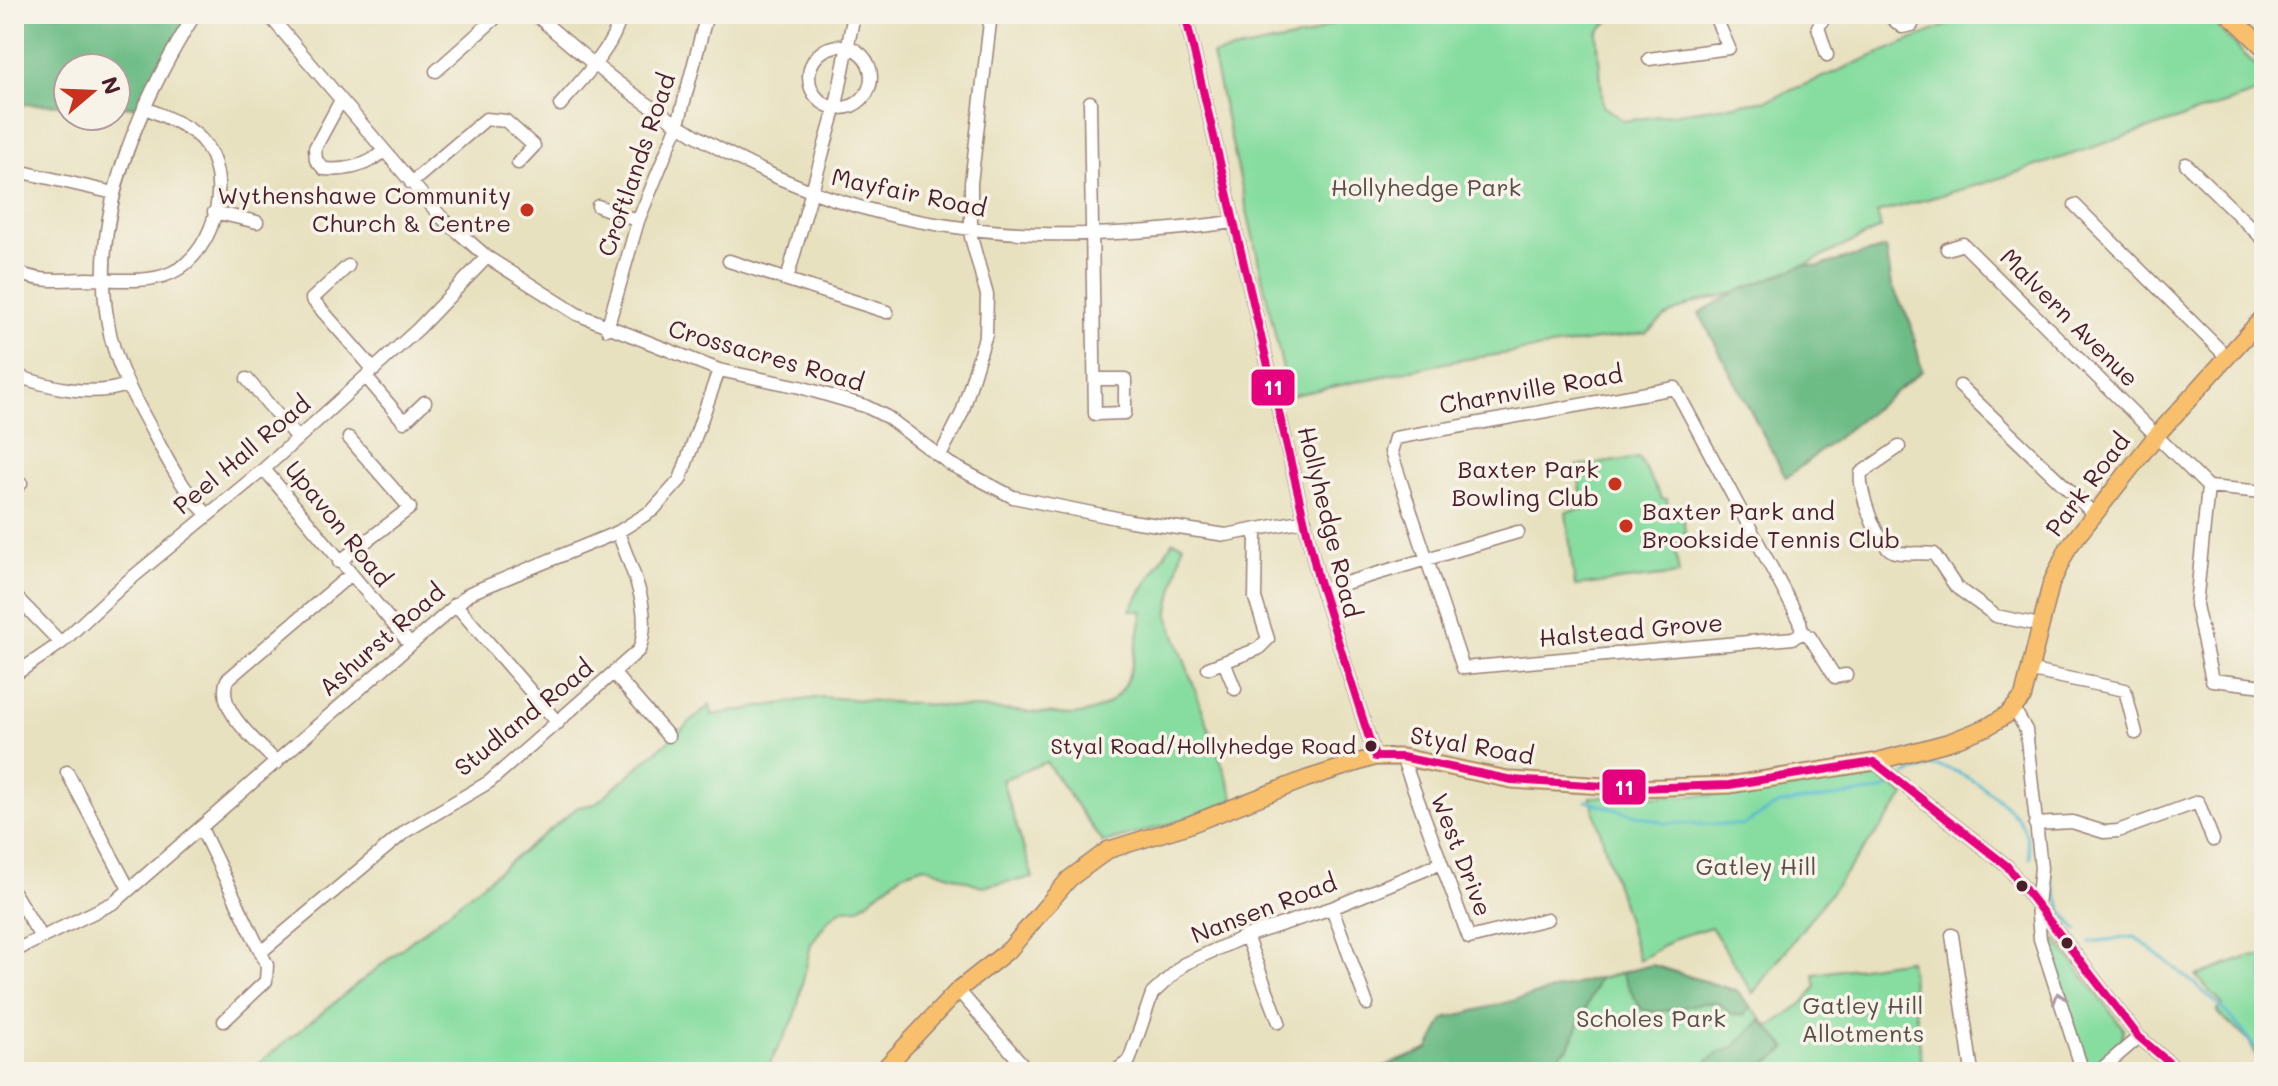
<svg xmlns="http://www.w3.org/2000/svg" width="2278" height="1086" viewBox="0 0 2278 1086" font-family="Mali,sans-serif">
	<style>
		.green { fill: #87dda0; stroke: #687e66; stroke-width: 2 }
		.forest { fill: #6dbc86; stroke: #5c6e58; stroke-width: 2 }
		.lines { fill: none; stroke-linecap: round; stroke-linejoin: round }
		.stream { stroke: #52b9d0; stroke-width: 3 }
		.minor-casing { stroke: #998076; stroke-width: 15 }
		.major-casing { stroke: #998076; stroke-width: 19 }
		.minor { stroke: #fff; stroke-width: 12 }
		.major { stroke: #f8bf6c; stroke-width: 16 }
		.bus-1-casing { stroke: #f7f3e8; stroke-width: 14 }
		.bus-1 { stroke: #e5007d; stroke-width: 8 }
		.oneway { stroke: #ae9aa0 }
		.poi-dot { fill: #c8321e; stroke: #f7f3e8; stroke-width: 3 }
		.bus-dot { fill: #4a1f2b; stroke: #f7f3e8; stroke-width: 3 }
		.labels { text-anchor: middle; stroke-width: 7; stroke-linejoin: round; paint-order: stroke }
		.bus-label { font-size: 22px; fill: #4a1f2b; stroke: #f7f3e8; text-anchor: end }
		.street-label { font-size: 24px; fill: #4a1f2b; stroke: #f7f3e8 }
		.park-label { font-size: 24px; fill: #594e48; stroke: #f7f3e8 }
		.poi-label { font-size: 24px; fill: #4a1f2b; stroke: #f7f3e8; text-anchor: end }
		.line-badge { stroke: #f7f3e8; stroke-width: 3 }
		.badge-label { font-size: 22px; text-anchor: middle; font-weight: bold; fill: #fff }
	</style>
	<rect width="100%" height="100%" fill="#f7f3e8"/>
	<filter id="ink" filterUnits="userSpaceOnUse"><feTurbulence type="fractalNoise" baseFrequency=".0125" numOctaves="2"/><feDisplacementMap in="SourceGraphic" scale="16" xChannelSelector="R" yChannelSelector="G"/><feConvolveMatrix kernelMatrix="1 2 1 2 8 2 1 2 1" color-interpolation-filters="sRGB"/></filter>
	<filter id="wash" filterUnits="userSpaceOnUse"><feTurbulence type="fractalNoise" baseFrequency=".006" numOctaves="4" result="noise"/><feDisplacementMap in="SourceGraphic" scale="32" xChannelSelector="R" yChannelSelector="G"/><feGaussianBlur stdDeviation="1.8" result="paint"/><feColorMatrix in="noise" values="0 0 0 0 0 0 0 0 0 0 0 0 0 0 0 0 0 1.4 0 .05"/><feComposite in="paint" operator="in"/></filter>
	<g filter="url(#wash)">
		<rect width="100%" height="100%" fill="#e8e1c0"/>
		<!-- green -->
		<path class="green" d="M1351,14H1616L1597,33L1603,106L1624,121L1768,100L1952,23L1949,14H2204L2264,74V85L2251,95L1985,183L1877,213L1881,228L1762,286L1693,303L1666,316L1646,333L1454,361L1289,396L1212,55L1308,36Z
			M1639,458L1662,499H1667L1669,516L1683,515L1686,540L1675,547L1679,574L1575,586L1566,512L1584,509L1577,466Z
			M1173,541L1183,544L1168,615L1235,800L1167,825L1103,843L1046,762L1002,780L1033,878L982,886L924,866L902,874L859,908L842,909L829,919L811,944L795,1017L765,1072H248L578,807L595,804L710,705L712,715L821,697L1072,715C1135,709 1132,661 1143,611L1130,610Z
			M1869,769L1905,796L1753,993L1711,927L1676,938L1639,961L1590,797L1727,795Z
			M2056,940L2123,1028L2122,1039L2088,1070L2049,944Z
			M2264,956V1072L2249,1041L2219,1014L2217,1010L2223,1005L2196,976L2248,957Z
			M1909,960L1923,1072H1371L1429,1049L1444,1019L1652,965L1736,991L1769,1027L1803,1003L1816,987L1814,974Z"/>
		<!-- forest -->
		<path class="forest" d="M14,14H195L144,107L116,106V68H68V105L14,104Z
			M1886,248L1892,286L1911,324L1922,371L1786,478L1699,313L1738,291L1803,265L1819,266Z
			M1652,965L1736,991L1751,1007L1744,1015L1731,1014L1718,1003C1689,1001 1668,1017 1641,1009L1621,973Z
			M1599,978L1569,1047L1548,1063L1524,1072H1371L1429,1049L1444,1019Z
			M1761,1020L1787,1048C1759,1075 1732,1072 1695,1072L1717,1054L1733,1048Z"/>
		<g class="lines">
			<!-- stream -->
			<path class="stream" d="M1905,776C1914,771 1926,766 1935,766C1961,767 2012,804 2023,827C2028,835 2028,848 2030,858
				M1586,801L1665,823L1743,825L1779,804L1879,791L1895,784
				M2050,876L2062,911L2077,930
				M2090,942L2135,937C2176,970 2246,1017 2264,1067"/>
		</g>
	</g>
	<g filter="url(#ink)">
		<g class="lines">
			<defs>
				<path id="minor" d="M195,14C137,107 84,225 111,338C119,370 134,398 150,427C167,459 181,488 206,513
					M268,14L442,218L487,257L577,314L719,370L800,387L865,406L887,417L950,464L1013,497L1131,521L1226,535L1305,520
					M535,14C753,211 945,261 1233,222
					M1185,14L1318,578L1375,757
					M1827,14L1818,27L1827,55
					M1887,14L1902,27L1912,25
					M809 77a31 31 0 1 1 62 0a31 31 0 1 1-62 0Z
					M1649,59L1729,48L1714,14
					M436,71L500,14
					M341,100L315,148L316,160L324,169C345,171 369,166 383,151
					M1090,102L1095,414L1125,413V379H1095
					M560,105C578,84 619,42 620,14
					M2186,164L2264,240
					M14,170L114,193
					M411,183L486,119L506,121L534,146L518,163
					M2075,205L2226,356
					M598,206L638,221
					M214,212L257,222
					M1947,249L1963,244L2208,487L2196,605L2212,680L2264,686
					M729,261L887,312
					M348,266L312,299L374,370
					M14,270C35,283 62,280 86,279C112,279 147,284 171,273C218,252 238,166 193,132C180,122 160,115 144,107
					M787,279L836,106L854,14
					M607,329L638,221L678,124L707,14
					M14,375C49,387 90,398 127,385
					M366,377L404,422L425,402
					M247,379L297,438
					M1960,386L2095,515
					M1675,388L1800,621L1802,633L1793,638L1463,668L1391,452L1395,438Z
					M1899,447L1861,473C1858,490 1877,547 1895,552C1907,555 1921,552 1934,554L1956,587L1996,616L2040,625
					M940,456L962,413L986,334L987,295L971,237V183L991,14
					M264,469L409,643
					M2208,487L2264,492
					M14,492L21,483
					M339,562L410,508L349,438
					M1322,590L1518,532
					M14,595L61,643
					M455,604L558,723
					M1801,630L1810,637L1835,677L1846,675
					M1224,662L1235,689
					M1208,668L1258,649L1268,639L1255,598L1256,532
					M2032,671L2125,690L2136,733
					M614,674L668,736
					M14,675L61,643L122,586L264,469L418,329L487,257
					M2014,709L2026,730L2041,868L2037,905L2040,939L2083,1072
					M1402,757L1469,938L1547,919
					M1874,762L2007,866L2139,1037L2180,1072
					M277,763C258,742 215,710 227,680L350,575
					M67,772L129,889
					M2035,824L2072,822L2104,832L2118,831L2198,802L2213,840
					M201,828L267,965L266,981L224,1021
					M14,893L41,937
					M1332,908L1367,1004
					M1952,935L1972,1072
					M1246,936L1279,1022
					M14,951L115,902L470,593L618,532L653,510L680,480L719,370
					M261,952L406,831L489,782L639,650C654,610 631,570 618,532
					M958,990L1029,1072
					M1114,1072L1129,1061L1152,994L1184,964L1246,936L1332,908L1439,864
					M2098,1072L2139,1037"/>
				<path id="major" d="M2229,14L2264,48
					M881,1072L958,990L1010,949L1069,879L1108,850L1186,826L1306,779L1375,757H1402L1512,780L1635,788L1729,785L1874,762L1949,742L1987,727L2008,714L2023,697L2051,584L2068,548L2156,436L2264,316"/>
			</defs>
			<!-- minor casing -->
			<use href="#minor" class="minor-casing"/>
			<!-- major casing -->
			<use href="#major" class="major-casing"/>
			<!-- minor -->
			<use href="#minor" class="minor"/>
			<!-- major -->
			<use href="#major" class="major"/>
			<defs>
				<path id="bus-1" d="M1185,14L1318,578L1375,757
					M1375,757H1402L1512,780L1635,788L1729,785L1874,762
					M1874,762L2007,866L2139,1037L2180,1072"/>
			</defs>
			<!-- bus-1 casing -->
			<use href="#bus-1" class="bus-1-casing"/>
			<!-- bus-1 -->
			<use href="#bus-1" class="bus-1"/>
		</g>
		<!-- one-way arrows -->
		<defs><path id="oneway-chevron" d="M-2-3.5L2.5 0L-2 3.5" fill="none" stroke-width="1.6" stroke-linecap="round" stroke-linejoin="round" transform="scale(2)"/></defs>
		<use class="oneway" href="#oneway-chevron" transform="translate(2059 998) rotate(-108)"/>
	</g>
	<!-- markers -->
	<g class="poi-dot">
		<circle cx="527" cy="210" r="8"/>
		<circle cx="1615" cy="484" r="8"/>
		<circle cx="1626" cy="526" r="8"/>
	</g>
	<g class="bus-dot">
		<circle cx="1371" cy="746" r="7"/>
		<circle cx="2022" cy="886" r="7"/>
		<circle cx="2067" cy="943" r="7"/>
	</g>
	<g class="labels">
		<!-- bus labels -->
		<g class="bus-label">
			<text x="1356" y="754">Styal Road/Hollyhedge Road</text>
		</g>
		<!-- street labels -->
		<g class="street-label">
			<text transform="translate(637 165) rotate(-71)" y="8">Croftlands Road</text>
			<text transform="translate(909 193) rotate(12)" y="8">Mayfair Road</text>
			<text transform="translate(2069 318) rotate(45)" y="8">Malvern Avenue</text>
			<text transform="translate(766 356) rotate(16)" y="8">Crossacres Road</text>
			<text transform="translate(1531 390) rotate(-10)" y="8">Charnville Road</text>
			<text transform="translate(242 455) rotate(-40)" y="8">Peel Hall Road</text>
			<text transform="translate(2088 485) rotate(-53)" y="8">Park Road</text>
			<text transform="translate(1329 522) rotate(76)" y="8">Hollyhedge Road</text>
			<text transform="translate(338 524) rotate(51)" y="8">Upavon Road</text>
			<text transform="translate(1631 631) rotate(-5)" y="8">Halstead Grove</text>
			<text transform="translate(382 640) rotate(-41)" y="8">Ashurst Road</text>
			<text transform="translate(524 718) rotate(-39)" y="8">Studland Road</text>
			<text transform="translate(1472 746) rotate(10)" y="8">Styal Road</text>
			<text transform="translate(1461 855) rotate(69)" y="8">West Drive</text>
			<text transform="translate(1264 909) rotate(-21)" y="8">Nansen Road</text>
		</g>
		<!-- park labels -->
		<g class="park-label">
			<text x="1426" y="196">Hollyhedge Park</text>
			<text x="1756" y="875">Gatley Hill</text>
			<text x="1863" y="1014">Gatley Hill<tspan x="1863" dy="28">Allotments</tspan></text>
			<text x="1651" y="1027">Scholes Park</text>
		</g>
		<!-- poi labels -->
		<g class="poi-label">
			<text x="511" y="204">Wythenshawe Community<tspan x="511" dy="28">Church &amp; Centre</tspan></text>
			<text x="1599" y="478">Baxter Park<tspan x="1599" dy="28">Bowling Club</tspan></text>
			<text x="1642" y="520" text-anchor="start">Baxter Park and<tspan x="1642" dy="28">Brookside Tennis Club</tspan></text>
		</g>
	</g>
	<g class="line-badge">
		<rect x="1250" y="368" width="46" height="39" rx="8" fill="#e5007d"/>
		<rect x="1601" y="768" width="46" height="38" rx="8" fill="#e5007d"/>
	</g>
	<g class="badge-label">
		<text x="1273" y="395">11</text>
		<text x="1624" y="795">11</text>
	</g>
	<!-- margin -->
	<rect width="2278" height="1086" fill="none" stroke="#f7f3e8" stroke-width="48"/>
	<!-- north arrow -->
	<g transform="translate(92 92) rotate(71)"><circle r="38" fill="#f7f3e8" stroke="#b29e9c" stroke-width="2"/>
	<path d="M0-6L14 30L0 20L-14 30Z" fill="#c8321e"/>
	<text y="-12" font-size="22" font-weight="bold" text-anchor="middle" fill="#4a1f2b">N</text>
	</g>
</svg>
